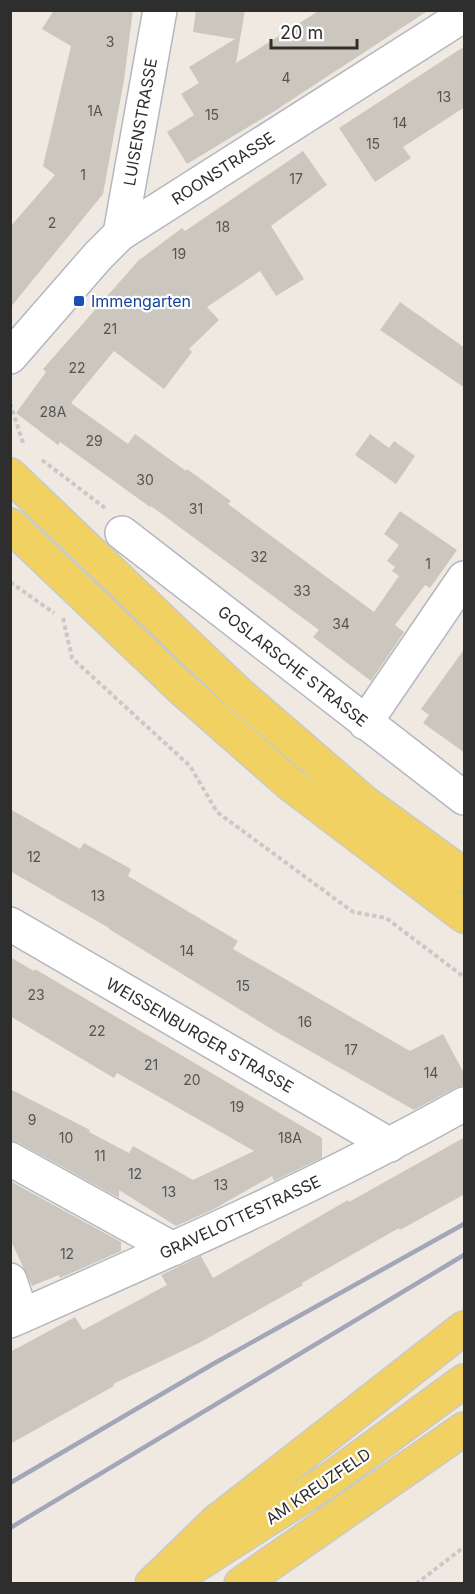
<svg xmlns="http://www.w3.org/2000/svg" width="475" height="1594" viewBox="0 0 475 1594" font-family="Inter,sans-serif">
	<style>
		.building { fill: #cbc7bf }
		.lines { fill: none; stroke-linecap: round; stroke-linejoin: round }
		.minor-casing { stroke: #b4b7c1; stroke-width: 36 }
		.major-casing { stroke: #c9c9c9; stroke-width: 36 }
		.path { stroke: #c9c9c9; stroke-width: 4; stroke-dasharray: 4.5 3; stroke-linecap: butt }
		.minor { stroke: #fff; stroke-width: 33 }
		.major { stroke: #f2d163; stroke-width: 33 }
		.rail { stroke: #a3a6b8; stroke-width: 4.5 }
		.transit-dot { fill: #1a4fb4; stroke: #fff; stroke-width: 2 }
		.labels { text-anchor: middle; stroke-width: 4.5; stroke-linejoin: round; paint-order: stroke }
		.number-label { font-size: 14px; fill: #555452 }
		.street-label { font-size: 16px; fill: #2e2e2e; stroke: #fff }
		.transit-label { font-size: 16px; fill: #164399; stroke: #fff; text-anchor: start }
	</style>
	<rect width="100%" height="100%" fill="#efe9e1"/>
	<!-- building -->
	<path class="building" d="M54,10H133L124,80L103,194L10,308V227L55,175L43,166L71,46L42,29Z
		M196,10H245L236,63L320,10H429L273,112L187,164L167,132L194,115L181,94L199,83L189,67L235,39L193,32Z
		M465,46V107L403,147L411,158L375,182L339,128Z
		M303,151L327,185L271,226L304,279L276,296L260,271L207,307L219,320L189,349L192,352L164,389L114,351L71,403L128,444L135,434L186,471L187,469L231,501L228,504L374,612L399,576L392,571L395,567L387,561L399,545L384,534L400,511L457,550L430,588L425,585L395,625L404,632L371,681L313,637L319,630L151,506L150,507L60,442L58,445L16,413L46,372L43,369L138,261L182,228L185,231Z
		M400,302L465,348V388L380,330Z
		M370,434L389,448L394,441L415,456L396,484L355,455Z
		M465,648V753L423,723L429,715L421,709Z
		M10,809L80,849L84,843L131,869L128,876L238,941L233,949L410,1051L443,1034L465,1075V1085L455,1088L414,1110L273,1030L109,929V928L10,871Z
		M10,957L34,971L35,969L322,1138V1158L274,1181L272,1176L214,1209L176,1226L119,1190V1198L19,1143L10,1140V1089L90,1130L89,1132L129,1153L133,1146L193,1180L254,1151L117,1073L114,1078L10,1016Z
		M465,1137V1194L400,1230L399,1228L302,1283L303,1285L199,1343L113,1384L114,1386L10,1444V1352L75,1317L83,1330L167,1285L161,1275L201,1256L213,1278L348,1200L349,1202Z
		M10,1181L121,1242V1251L60,1278L59,1275L32,1286L10,1239Z"/>
	<g class="lines">
		<defs>
			<path id="minor" d="M120,234L160,10
				M10,357L98,256L120,234L464,15
				M122,533L464,798
				M365,723L464,578
				M10,924L390,1145
				M10,1159L173,1249
				M10,1280L22,1316
				M10,1321C164,1253 318,1186 464,1104"/>
			<path id="major" d="M10,475L237,692L364,802L464,875
				M10,525L182,689L290,784L464,916
				M182,1574L329,1480L464,1381
				M152,1584L216,1522L464,1328
				M241,1584L464,1429"/>
		</defs>
		<!-- minor casing -->
		<use href="#minor" class="minor-casing"/>
		<!-- major casing -->
		<use href="#major" class="major-casing"/>
		<!-- path -->
		<path class="path" d="M10,403L24,446
			M42,460L105,508
			M10,582L54,613
			M63,618L72,658L190,766L217,812L353,912L386,918L464,977
			M416,1584L464,1547"/>
		<!-- minor -->
		<use href="#minor" class="minor"/>
		<!-- major -->
		<use href="#major" class="major"/>
		<!-- rail -->
		<path class="rail" d="M10,1483L213,1364L464,1224
			M10,1528L464,1255"/>
	</g>
	<!-- markers -->
	<rect class="transit-dot" x="73" y="295" width="12" height="12" rx="3"/>
	<g class="labels">
		<!-- number labels -->
		<g class="number-label">
			<text x="110" y="47">3</text>
			<text x="286" y="83">4</text>
			<text x="444" y="102">13</text>
			<text x="95" y="116">1A</text>
			<text x="212" y="120">15</text>
			<text x="400" y="128">14</text>
			<text x="373" y="149">15</text>
			<text x="83" y="180">1</text>
			<text x="296" y="184">17</text>
			<text x="52" y="228">2</text>
			<text x="223" y="232">18</text>
			<text x="179" y="259">19</text>
			<text x="110" y="334">21</text>
			<text x="77" y="373">22</text>
			<text x="53" y="417">28A</text>
			<text x="94" y="446">29</text>
			<text x="145" y="485">30</text>
			<text x="196" y="514">31</text>
			<text x="259" y="562">32</text>
			<text x="428" y="569">1</text>
			<text x="302" y="596">33</text>
			<text x="341" y="629">34</text>
			<text x="34" y="862">12</text>
			<text x="98" y="901">13</text>
			<text x="187" y="956">14</text>
			<text x="243" y="991">15</text>
			<text x="36" y="1000">23</text>
			<text x="305" y="1027">16</text>
			<text x="97" y="1036">22</text>
			<text x="351" y="1055">17</text>
			<text x="151" y="1070">21</text>
			<text x="431" y="1078">14</text>
			<text x="192" y="1085">20</text>
			<text x="237" y="1112">19</text>
			<text x="32" y="1125">9</text>
			<text x="66" y="1143">10</text>
			<text x="290" y="1143">18A</text>
			<text x="100" y="1161">11</text>
			<text x="135" y="1179">12</text>
			<text x="221" y="1190">13</text>
			<text x="169" y="1197">13</text>
			<text x="67" y="1259">12</text>
		</g>
		<!-- street labels -->
		<g class="street-label">
			<text transform="translate(140 122) rotate(-80)" y="6">LUISENSTRASSE</text>
			<text transform="translate(223 168) rotate(-33)" y="6">ROONSTRASSE</text>
			<text transform="translate(293 666) rotate(38)" y="6">GOSLARSCHE STRASSE</text>
			<text transform="translate(200 1035) rotate(30)" y="6">WEISSENBURGER STRASSE</text>
			<text transform="translate(240 1217) rotate(-25)" y="6">GRAVELOTTESTRASSE</text>
			<text transform="translate(318 1486) rotate(-34)" y="6">AM KREUZFELD</text>
		</g>
		<!-- transit labels -->
		<g class="transit-label">
			<text x="91" y="307">Immengarten</text>
		</g>
	</g>
	<!-- border -->
	<rect width="475" height="1594" fill="none" stroke="#2e2e2e" stroke-width="24"/>
	<!-- scale -->
	<path d="M271 39v9h86v-9" fill="none" stroke="#2e2e2e" stroke-width="3"/>
	<text x="280" y="39" font-size="18" fill="#2e2e2e" stroke="#ffffff" stroke-width="4.5" paint-order="stroke">20 m</text>
</svg>
